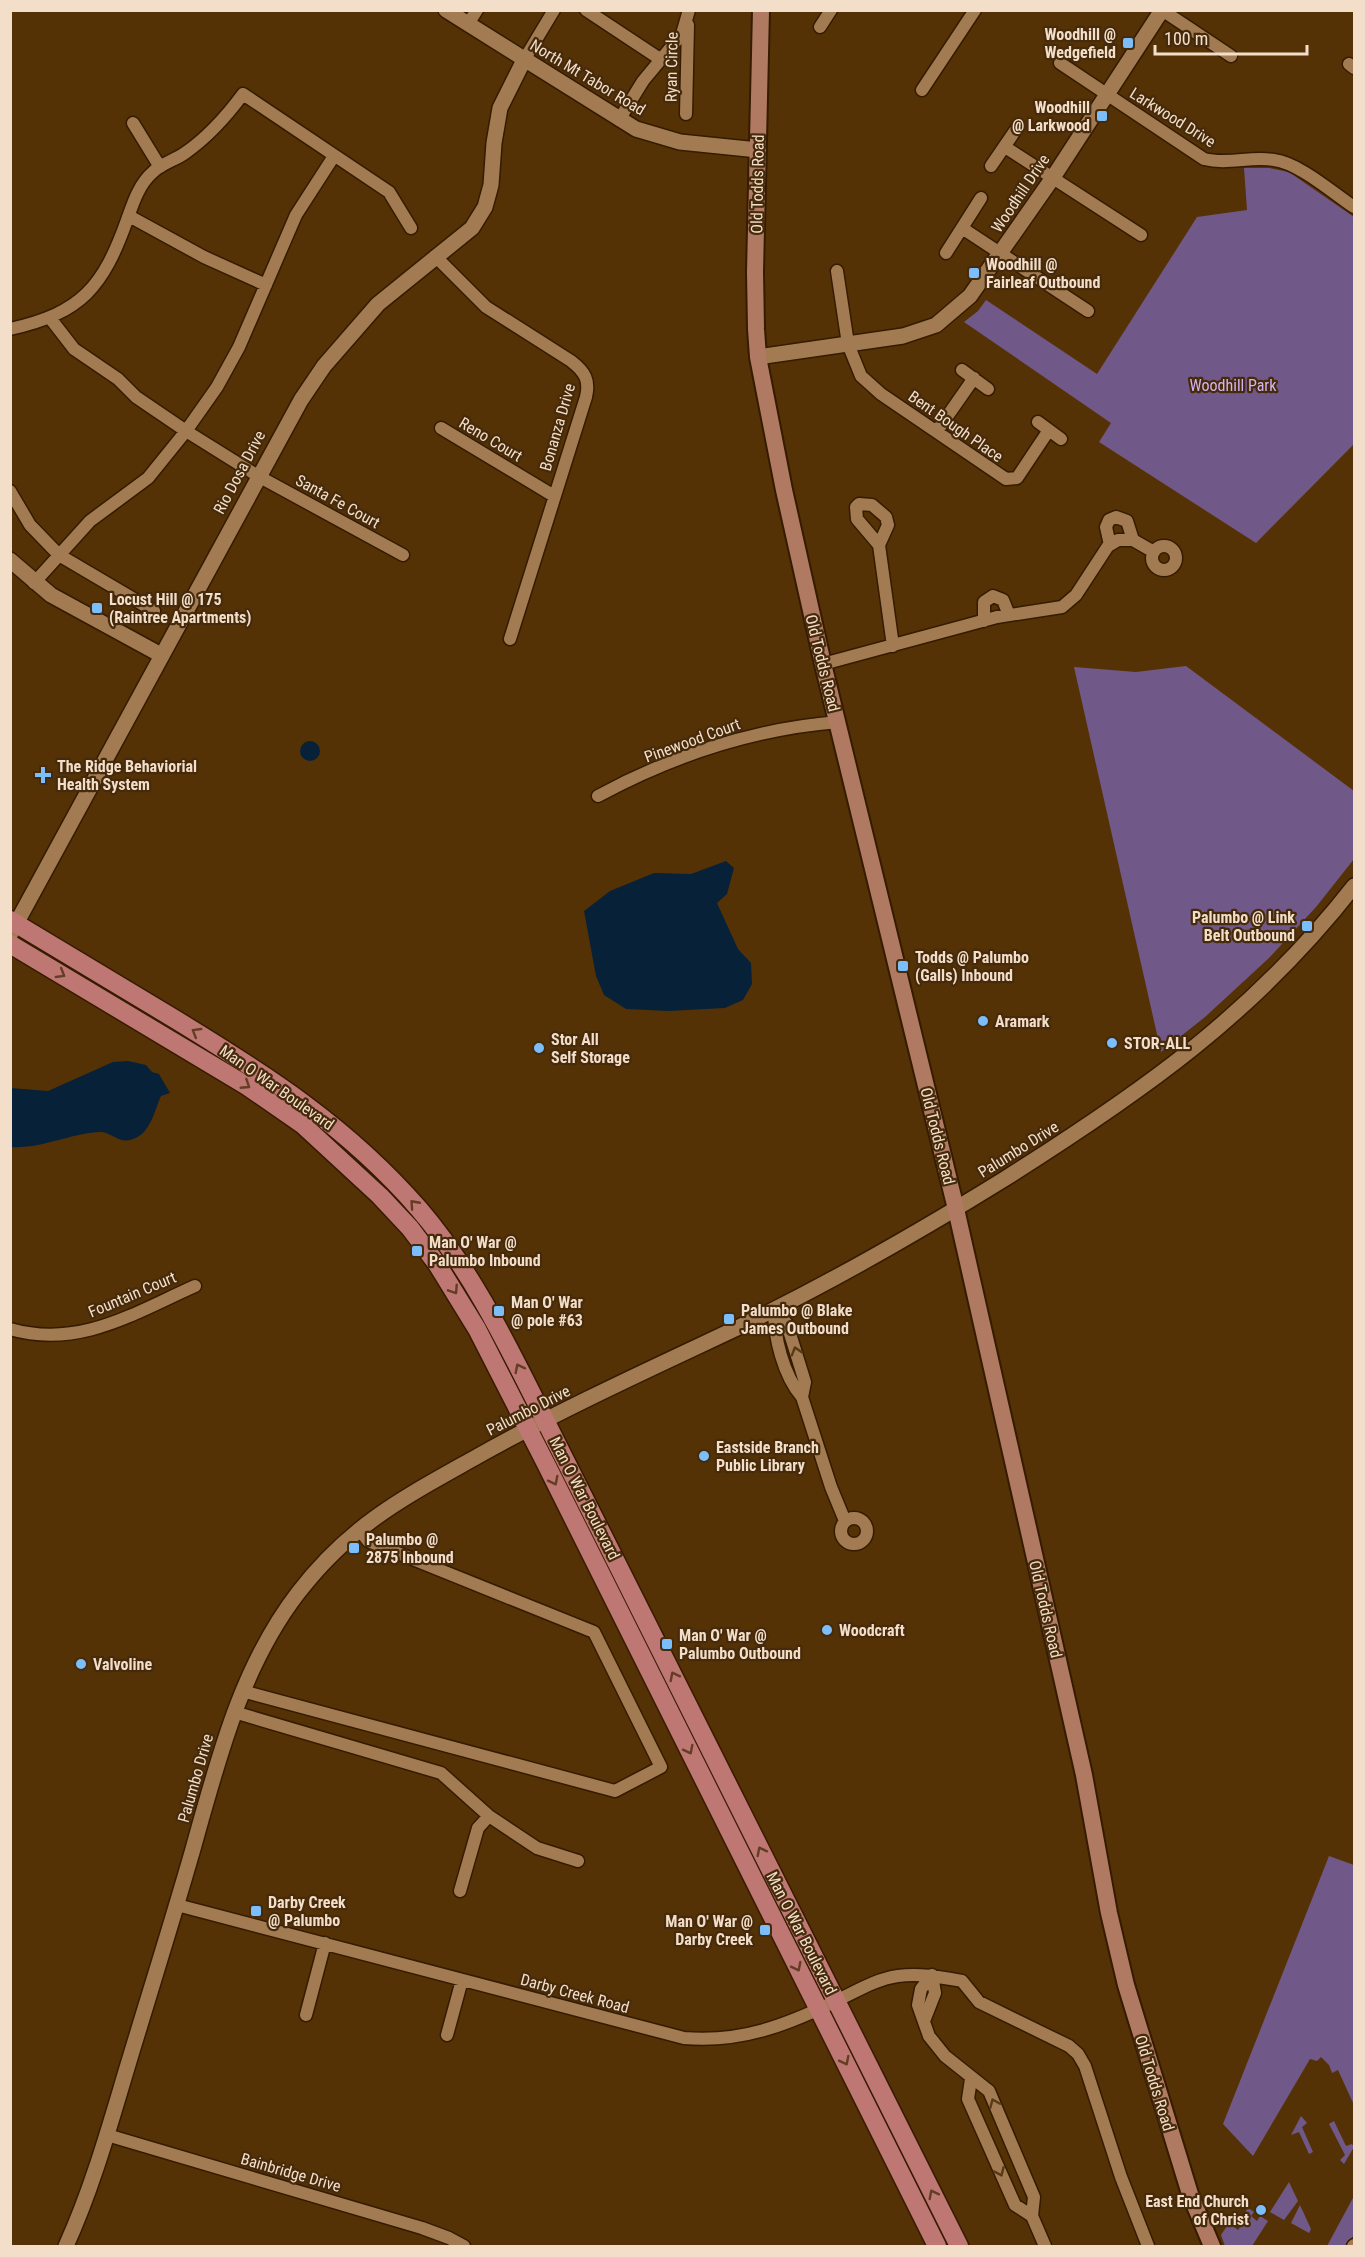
<svg xmlns="http://www.w3.org/2000/svg" width="1365" height="2257" viewBox="0 0 1365 2257" font-family="'Roboto Condensed',sans-serif">
	<style>
		.green { fill: #705889 }
		.water { fill: #072238 }
		.lines { fill: none; stroke-linecap: round; stroke-linejoin: round }
		.minor-casing { stroke: #351b00; stroke-width: 15 }
		.tertiary-casing { stroke: #351b00; stroke-width: 18 }
		.secondary-casing { stroke: #351b00; stroke-width: 20 }
		.primary-casing { stroke: #351b00; stroke-width: 21 }
		.minor { stroke: #a27b52; stroke-width: 12 }
		.tertiary { stroke: #a27b52; stroke-width: 15 }
		.secondary { stroke: #b07962; stroke-width: 16 }
		.primary { stroke: #bf7773; stroke-width: 18 }
		.oneway { stroke: #643d25 }
		.oneway2 { stroke: #583a19 }
		.poi-dot { fill: #7cbef9; stroke: #452a0b; stroke-width: 2 }
		.labels { text-anchor: middle; stroke-width: 4.5; stroke-linejoin: round; paint-order: stroke }
		.poi-label { font-size: 16px; font-weight: bold; fill: #f3dec9; stroke: #452a0b; text-anchor: start }
		.street-label { font-size: 16px; fill: #f3dec9; stroke: #452a0b }
		.park-label { font-size: 16px; fill: #d4b3f5; stroke: #452a0b }
	</style>
	<rect width="100%" height="100%" fill="#553206"/>
	<!-- green -->
	<path class="green" d="M1244,168H1269L1289,172L1354,217V444L1256,543L1099,442L1111,423L964,322L978,311L986,300L1097,374L1197,217L1247,210Z
		M1186,666L1354,791V859L1316,907L1269,958L1205,1017L1161,1052L1074,667L1136,672Z
		M1329,1856L1354,1865V2105L1338,2070L1332,2073L1329,2065L1321,2057L1317,2061L1310,2059L1253,2156L1223,2124Z
		M1301,2116L1307,2123L1302,2127L1313,2152L1309,2154L1299,2132L1291,2135Z
		M1334,2121L1346,2146L1352,2144L1354,2147L1344,2164L1340,2160L1345,2155L1329,2124Z
		M1289,2182L1298,2201L1284,2220L1270,2212Z
		M1354,2196V2234L1348,2246H1327Z
		M1300,2205L1311,2229L1309,2233L1291,2223Z
		M1248,2208L1254,2212L1251,2216L1257,2221L1260,2216L1268,2221L1252,2246H1225L1221,2235L1227,2226H1233L1238,2230L1247,2217L1244,2214Z"/>
	<!-- water -->
	<path class="water" d="M300 751a10 10 0 1 1 20 0a10 10 0 1 1-20 0Z
		M726,861L734,868L727,894L717,903L738,949L751,963L752,984L743,1000L725,1008L669,1011L626,1009L604,995L596,976L584,911L610,891L654,873L691,874Z
		M128,1061L146,1065L152,1072L159,1074L170,1093L161,1096C154,1112 150,1136 130,1140C118,1143 110,1131 99,1132C68,1134 42,1149 11,1147V1088L48,1091L113,1062Z"/>
	<g class="lines">
		<defs>
			<path id="minor" d="M586,10L660,59
				M1162,10L1231,56
				M468,24L477,10
				M820,27L831,10
				M524,60L554,10
				M1060,63L1204,159C1228,165 1251,156 1274,160C1299,163 1333,193 1354,207
				M1349,64L1354,68
				M922,90L975,10
				M686,114L688,25
				M619,120L643,81L682,34L689,10
				M133,123L160,167
				M1005,147L1141,235
				M334,156L296,215L239,347L217,387L186,431L258,476L403,555
				M991,166L1017,128
				M129,216L204,257L266,285
				M962,228L1088,311
				M946,253L981,198
				M435,256L486,307L571,361C585,372 590,380 586,397L510,639
				M837,271L848,344L861,376L881,394L1006,479L1017,478L1049,430
				M10,329C82,313 103,287 127,220C133,203 139,184 153,172C161,164 175,160 185,153C208,137 226,117 243,94L389,192L411,228
				M962,370L988,389
				M1038,422L1061,439
				M441,428L554,496
				M937,431L974,378
				M10,491L30,525L59,555L154,611
				M879,545L857,519L856,507L859,504L872,505L886,517L888,525L879,545L893,646
				M1110,545L1106,527L1109,520L1116,517L1127,521L1133,540
				M1152 558a12 12 0 1 1 24 0a12 12 0 1 1-24 0Z
				M34,583L90,521L148,478L186,431L136,397L118,379L74,349L50,318
				M984,621V602L993,596L1003,600L1009,615
				M823,664L997,617L1062,607L1076,595L1108,546L1118,540H1133L1154,552
				M598,796C672,756 753,729 838,722
				M774,1309C774,1337 783,1375 802,1397L831,1487L845,1521
				M774,1309L787,1324L805,1382L802,1397
				M10,1329C79,1349 134,1313 195,1286
				M841 1531a13 13 0 1 1 26 0a13 13 0 1 1-26 0Z
				M242,1691L615,1791L661,1767L594,1632L368,1541L359,1529
				M234,1712L441,1773L489,1816L537,1848L578,1861
				M460,1891L478,1828L489,1816
				M177,1905L684,2038C741,2043 787,2025 838,2000C857,1991 876,1979 898,1976C920,1973 940,1977 962,1981L979,2002L1069,2046L1078,2054L1085,2066L1121,2177L1148,2246
				M932,1975L921,1989L918,2005L929,2036L945,2056L989,2091L1034,2197L1032,2216L1045,2246
				M306,2015L325,1943
				M924,2021L935,1993L932,1975
				M447,2035L462,1980
				M971,2079L968,2099L1015,2205L1032,2216
				M107,2135L422,2228L449,2238L464,2246
				M1353,2246L1354,2245"/>
			<path id="tertiary" d="M446,10L636,129L680,142L758,150
				M758,357L903,336L936,325L970,296L1052,179L1162,10
				M10,560L51,595L161,655
				M10,935L301,400L324,366L378,304L472,228L485,207L491,185L494,143L500,108L524,60
				M66,2246C92,2189 109,2128 127,2068C149,1995 172,1922 193,1849C218,1760 241,1667 298,1593C351,1524 405,1497 478,1456C562,1409 650,1369 737,1328C830,1283 919,1232 1006,1178C1142,1092 1254,1014 1354,886"/>
			<path id="secondary" d="M761,10L755,272L756,329L758,357L784,490L823,664L956,1209L1084,1775L1109,1913L1126,1985L1190,2194L1212,2246"/>
			<path id="primary" d="M10,920C65,953 119,986 173,1018C265,1074 347,1126 419,1209C468,1266 502,1334 536,1402L959,2246
				M10,944L247,1086L302,1124L380,1196L410,1228L437,1264L477,1329L545,1462L937,2246"/>
		</defs>
		<!-- minor casing -->
		<use href="#minor" class="minor-casing"/>
		<!-- tertiary casing -->
		<use href="#tertiary" class="tertiary-casing"/>
		<!-- secondary casing -->
		<use href="#secondary" class="secondary-casing"/>
		<!-- primary casing -->
		<use href="#primary" class="primary-casing"/>
		<!-- minor -->
		<use href="#minor" class="minor"/>
		<!-- tertiary -->
		<use href="#tertiary" class="tertiary"/>
		<!-- secondary -->
		<use href="#secondary" class="secondary"/>
		<!-- primary -->
		<use href="#primary" class="primary"/>
	</g>
	<!-- one-way arrows -->
	<defs><path id="oneway-chevron" d="M-2-3.5L2.5 0L-2 3.5" fill="none" stroke-width="1.6" stroke-linecap="round" stroke-linejoin="round" transform="scale(1.5)"/></defs>
	<g class="oneway">
		<use href="#oneway-chevron" transform="translate(61 974) rotate(31)"/>
		<use href="#oneway-chevron" transform="translate(196 1032) rotate(-149)"/>
		<use href="#oneway-chevron" transform="translate(246 1085) rotate(33)"/>
		<use href="#oneway-chevron" transform="translate(414 1204) rotate(-132)"/>
		<use href="#oneway-chevron" transform="translate(454 1290) rotate(57)"/>
		<use href="#oneway-chevron" transform="translate(519 1368) rotate(-117)"/>
		<use href="#oneway-chevron" transform="translate(554 1481) rotate(63)"/>
		<use href="#oneway-chevron" transform="translate(674 1676) rotate(-117)"/>
		<use href="#oneway-chevron" transform="translate(689 1750) rotate(63)"/>
		<use href="#oneway-chevron" transform="translate(761 1851) rotate(-117)"/>
		<use href="#oneway-chevron" transform="translate(797 1967) rotate(63)"/>
		<use href="#oneway-chevron" transform="translate(845 2061) rotate(63)"/>
		<use href="#oneway-chevron" transform="translate(933 2194) rotate(-117)"/>
	</g>
	<g class="oneway2">
		<use href="#oneway-chevron" transform="translate(796 1351) rotate(-107)"/>
		<use href="#oneway-chevron" transform="translate(994 2103) rotate(-113)"/>
		<use href="#oneway-chevron" transform="translate(1000 2172) rotate(66)"/>
	</g>
	<!-- markers -->
	<g class="poi-dot">
		<rect x="1122" y="37" width="12" height="12" rx="3"/>
		<rect x="1096" y="110" width="12" height="12" rx="3"/>
		<rect x="968" y="267" width="12" height="12" rx="3"/>
		<rect x="91" y="602" width="12" height="12" rx="3"/>
		<path d="M40 766h6v6h6v6h-6v6h-6v-6h-6v-6h6z"/>
		<rect x="1301" y="920" width="12" height="12" rx="3"/>
		<rect x="897" y="960" width="12" height="12" rx="3"/>
		<circle cx="983" cy="1021" r="6"/>
		<circle cx="1112" cy="1043" r="6"/>
		<circle cx="539" cy="1048" r="6"/>
		<rect x="411" y="1245" width="12" height="12" rx="3"/>
		<rect x="493" y="1305" width="12" height="12" rx="3"/>
		<rect x="723" y="1313" width="12" height="12" rx="3"/>
		<circle cx="704" cy="1456" r="6"/>
		<rect x="348" y="1542" width="12" height="12" rx="3"/>
		<circle cx="827" cy="1630" r="6"/>
		<rect x="661" y="1638" width="12" height="12" rx="3"/>
		<circle cx="81" cy="1664" r="6"/>
		<rect x="250" y="1905" width="12" height="12" rx="3"/>
		<rect x="759" y="1924" width="12" height="12" rx="3"/>
		<circle cx="1261" cy="2210" r="6"/>
	</g>
	<g class="labels">
		<!-- poi labels -->
		<g class="poi-label">
			<text x="1116" y="40" text-anchor="end">Woodhill @<tspan x="1116" dy="18">Wedgefield</tspan></text>
			<text x="1090" y="113" text-anchor="end">Woodhill<tspan x="1090" dy="18">@ Larkwood</tspan></text>
			<text x="986" y="270">Woodhill @<tspan x="986" dy="18">Fairleaf Outbound</tspan></text>
			<text x="109" y="605">Locust Hill @ 175<tspan x="109" dy="18">(Raintree Apartments)</tspan></text>
			<text x="57" y="772">The Ridge Behaviorial<tspan x="57" dy="18">Health System</tspan></text>
			<text x="1295" y="923" text-anchor="end">Palumbo @ Link<tspan x="1295" dy="18">Belt Outbound</tspan></text>
			<text x="915" y="963">Todds @ Palumbo<tspan x="915" dy="18">(Galls) Inbound</tspan></text>
			<text x="995" y="1027">Aramark</text>
			<text x="551" y="1045">Stor All<tspan x="551" dy="18">Self Storage</tspan></text>
			<text x="1124" y="1049">STOR-ALL</text>
			<text x="429" y="1248">Man O' War @<tspan x="429" dy="18">Palumbo Inbound</tspan></text>
			<text x="511" y="1308">Man O' War<tspan x="511" dy="18">@ pole #63</tspan></text>
			<text x="741" y="1316">Palumbo @ Blake<tspan x="741" dy="18">James Outbound</tspan></text>
			<text x="716" y="1453">Eastside Branch<tspan x="716" dy="18">Public Library</tspan></text>
			<text x="366" y="1545">Palumbo @<tspan x="366" dy="18">2875 Inbound</tspan></text>
			<text x="839" y="1636">Woodcraft</text>
			<text x="679" y="1641">Man O' War @<tspan x="679" dy="18">Palumbo Outbound</tspan></text>
			<text x="93" y="1670">Valvoline</text>
			<text x="268" y="1908">Darby Creek<tspan x="268" dy="18">@ Palumbo</tspan></text>
			<text x="753" y="1927" text-anchor="end">Man O' War @<tspan x="753" dy="18">Darby Creek</tspan></text>
			<text x="1249" y="2207" text-anchor="end">East End Church<tspan x="1249" dy="18">of Christ</tspan></text>
		</g>
		<!-- street labels -->
		<g class="street-label">
			<text transform="translate(671 67) rotate(-89)" y="6">Ryan Circle</text>
			<text transform="translate(588 77) rotate(31)" y="6">North Mt Tabor Road</text>
			<text transform="translate(1173 117) rotate(32)" y="6">Larkwood Drive</text>
			<text transform="translate(757 184) rotate(-89)" y="6">Old Todds Road</text>
			<text transform="translate(1020 193) rotate(-56)" y="6">Woodhill Drive</text>
			<text transform="translate(956 426) rotate(35)" y="6">Bent Bough Place</text>
			<text transform="translate(557 427) rotate(-74)" y="6">Bonanza Drive</text>
			<text transform="translate(491 439) rotate(31)" y="6">Reno Court</text>
			<text transform="translate(239 472) rotate(-62)" y="6">Rio Dosa Drive</text>
			<text transform="translate(338 501) rotate(29)" y="6">Santa Fe Court</text>
			<text transform="translate(823 663) rotate(76)" y="6">Old Todds Road</text>
			<text transform="translate(692 740) rotate(-20)" y="6">Pinewood Court</text>
			<text transform="translate(277 1087) rotate(35)" y="6">Man O War Boulevard</text>
			<text transform="translate(938 1136) rotate(76)" y="6">Old Todds Road</text>
			<text transform="translate(1018 1149) rotate(-32)" y="6">Palumbo Drive</text>
			<text transform="translate(132 1294) rotate(-23)" y="6">Fountain Court</text>
			<text transform="translate(528 1410) rotate(-27)" y="6">Palumbo Drive</text>
			<text transform="translate(585 1498) rotate(63)" y="6">Man O War Boulevard</text>
			<text transform="translate(1046 1609) rotate(77)" y="6">Old Todds Road</text>
			<text transform="translate(195 1778) rotate(-74)" y="6">Palumbo Drive</text>
			<text transform="translate(802 1933) rotate(63)" y="6">Man O War Boulevard</text>
			<text transform="translate(575 1993) rotate(15)" y="6">Darby Creek Road</text>
			<text transform="translate(1155 2083) rotate(73)" y="6">Old Todds Road</text>
			<text transform="translate(291 2172) rotate(16)" y="6">Bainbridge Drive</text>
		</g>
		<!-- park labels -->
		<g class="park-label">
			<text x="1233" y="391">Woodhill Park</text>
		</g>
	</g>
	<!-- border -->
	<rect width="1365" height="2257" fill="none" stroke="#f3dec9" stroke-width="24"/>
	<!-- scale -->
	<path d="M1155 45v9h152v-9" fill="none" stroke="#f3dec9" stroke-width="3"/>
	<text x="1164" y="45" font-size="18" fill="#f3dec9" stroke="#452a0b" stroke-width="4.5" paint-order="stroke">100 m</text>
</svg>
